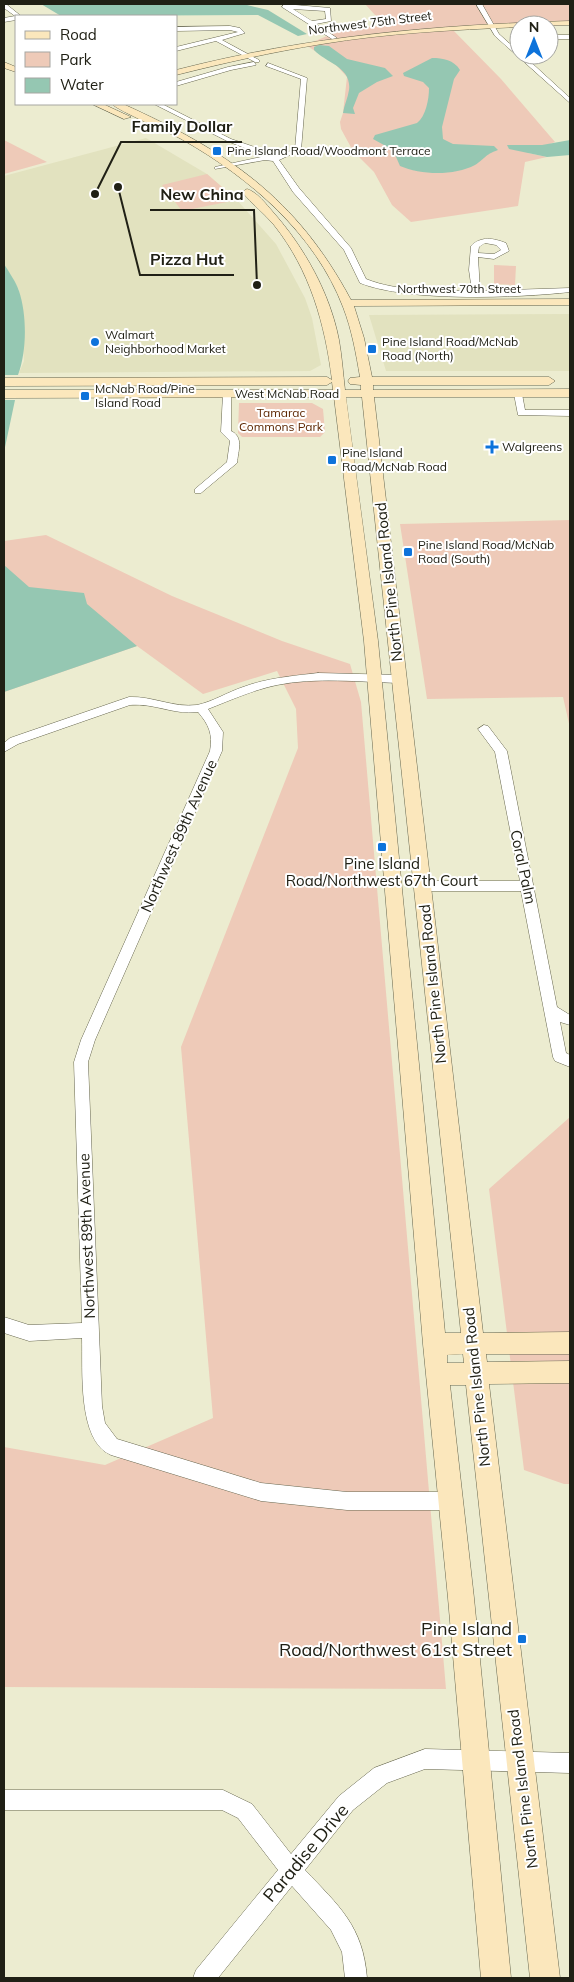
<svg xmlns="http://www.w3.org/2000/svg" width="574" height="1982" viewBox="0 0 574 1982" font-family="Mulish,sans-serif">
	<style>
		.built { fill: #e2e2bf }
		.green { fill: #eecab8 }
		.water { fill: #95c7b2 }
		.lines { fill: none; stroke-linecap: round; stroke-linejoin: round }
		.street-casing { stroke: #67674f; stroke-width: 1 }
		.secondary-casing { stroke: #67674f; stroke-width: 1 }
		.street { fill: #fff; fill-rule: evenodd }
		.secondary { fill: #fbe7bc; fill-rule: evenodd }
		.poi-dot { fill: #0d73db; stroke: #fff; stroke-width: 2 }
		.labels { text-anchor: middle; stroke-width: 4; stroke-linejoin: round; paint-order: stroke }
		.far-street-label { font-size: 12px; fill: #202015; stroke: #fff }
		.far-poi-label { font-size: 12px; fill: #202015; stroke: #fff; text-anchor: start }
		.far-park-label { font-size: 12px; fill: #5d2702; stroke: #fff }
		.street-label { font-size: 15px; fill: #202015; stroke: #fff }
		.poi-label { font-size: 15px; fill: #202015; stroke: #fff }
		.near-poi-label { font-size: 18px; fill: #202015; stroke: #fff; text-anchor: end }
		.near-street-label { font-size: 18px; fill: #202015; stroke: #fff }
		.leader { fill: none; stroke: #202015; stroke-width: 2 }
		.callout-dot { fill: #202015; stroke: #fff; stroke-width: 2 }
		.callout-label { font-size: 16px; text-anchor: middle; font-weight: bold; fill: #202015; stroke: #fff; stroke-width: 4; stroke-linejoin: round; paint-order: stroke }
	</style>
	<rect width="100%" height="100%" fill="#ececd0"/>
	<!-- built -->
	<path class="built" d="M146,138L207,174L237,200L276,244L305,298L312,318L321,365L310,371L19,373L24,361L19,290L4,264V176Z
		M570,314V371H386L369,315Z"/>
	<!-- green -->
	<path class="green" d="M365,4H570V25L452,29L501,79L555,142L528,153L547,157L525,162L518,206L411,222L392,205L374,172L353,151L341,129L340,122L343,113L347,77L336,65L306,45L341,30L397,24L375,15Z
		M4,140L47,162L4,174Z
		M207,174L237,200L182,211L162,185Z
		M494,265L516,266L515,285L494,284Z
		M239,403H312L323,409L325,432L320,437H242L238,433Z
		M570,520V728L563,697L427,699L400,524Z
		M46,535L172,596L282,641L350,664L361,702L446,1689L4,1687V1447L105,1465L213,1418L181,1047L298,748L296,709L277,671L203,694L137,646L4,692V541Z
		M570,1117V1484H564L524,1470L489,1189Z"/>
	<!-- water -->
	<path class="water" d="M41,4L247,5L268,10L307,34L298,36L258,15L61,16Z
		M319,45L329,46L347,59L385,68L393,76L377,82L359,93L353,108L355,114L343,113C344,105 348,98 349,90C352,67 326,63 314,50V47Z
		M432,58C443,58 454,60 460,70L454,79L442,127L443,139L453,144L494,146L498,150C484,155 485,159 475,165C454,176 421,175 400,166L393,150L373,139L375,135L417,123C426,116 429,99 429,88L423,82L404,76L403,73Z
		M570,140V155L547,157L509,149L507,145H542Z
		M4,264C9,272 16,282 19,291C27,315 27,351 18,375H4Z
		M4,400H15L4,452Z
		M4,565L29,587L84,593L87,604L137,646L4,692Z"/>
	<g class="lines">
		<defs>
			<path id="street" d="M4,4H6L21,16H16V20L4,22V18L15,16L4,8Z
				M284,4L330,8L331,21L316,24L337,38L332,39L282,7ZM293,9L325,11L326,19L312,21Z
				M476,4H482L499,34L519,52V55H523L570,98V103L495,36Z
				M230,26L240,28L245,33L222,40L259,60V62H255L216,41L176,51V47L238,32L230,30L176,31V27Z
				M549,35H570V39H549Z
				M254,62L256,65L231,70L176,86V82L228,67Z
				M268,63L307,78L301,150L279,160L299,188L351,248L366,279C398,292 438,290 472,291L469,270L471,246C481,236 493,238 506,243L509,251L494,259L478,257L480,291L570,288V292C518,298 407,302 360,283L344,250L293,192L273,161L265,160L215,169V167L261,157L260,154L227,141L154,104H162L231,139L266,151L270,150L283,154L295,149L301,79L266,66ZM270,154L276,156H267ZM485,243L496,245L501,250L494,254L478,253L479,247Z
				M227,391L231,394V431C244,437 238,451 237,463L201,493H195V489L227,462L230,441L221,432L223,394Z
				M518,391L522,394L525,410H570V416L518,415L514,394Z
				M318,673L399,675L405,679L399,683C359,682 316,677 277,685C253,690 231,700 208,709L223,732L222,751L95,1040L88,1062L102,1406L105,1423L117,1439L261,1483L347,1492H451L457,1495L460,1501L457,1507L451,1510H347L261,1501L111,1455C77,1441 83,1369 82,1338L29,1341L4,1333V1317L29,1325L82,1323L74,1062L81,1040L210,751C213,734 209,725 198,712C172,715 156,703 130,705L18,744L4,752V743L10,738L129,697C153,696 173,708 197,705C212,702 228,692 243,687C267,678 293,676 318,673Z
				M484,725L488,726L507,751L557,1007L570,1015V1025L560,1022L566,1053L570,1055V1067L555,1061L553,1057L521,891H422L416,886L422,881H520L495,752L478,729Z
				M425,1749L570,1753V1773L425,1769L387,1783L353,1810L305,1870C339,1906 363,1926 367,1978H345L342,1952L331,1930L292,1886L218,1978H193L196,1970L278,1870L238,1818L222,1810H4V1790H223L252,1804L291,1854L339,1796L374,1768Z"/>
			<path id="secondary" d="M570,21V25H519V27C453,30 387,33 322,44C272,52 224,63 176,75V70C309,36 434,25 570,21Z
				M4,62L16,67V72L4,68Z
				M92,104H103L131,117L124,119Z
				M112,104H123C227,151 296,197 351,300L570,299V305L354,306L364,338L372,377H549L555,381L549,385H373V390L570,389V397H374L483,1333L570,1332V1354H486L487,1362L570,1361V1383L489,1384L560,1978H530L466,1385H450L474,1598L511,1978H481L448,1598L423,1344L364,641L334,397L4,398V390H333L332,382L327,385L4,386V378L327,377L332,380C325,324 310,270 274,225C264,213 252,204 242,192L247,189C257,192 266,204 273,212C304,247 330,293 339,340C342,357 343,373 345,390H361V385L350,384L348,381L350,378L360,377C356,354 352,330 343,307C315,234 250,178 183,140C169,132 118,111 112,104ZM346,397H362L461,1333H445L378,641ZM463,1354L464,1363H447V1355Z"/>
		</defs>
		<!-- street casing -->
		<use href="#street" class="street-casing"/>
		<!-- secondary casing -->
		<use href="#secondary" class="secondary-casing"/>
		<!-- street -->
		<use href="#street" class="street"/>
		<!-- secondary -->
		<use href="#secondary" class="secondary"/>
	</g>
	<!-- markers -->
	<g class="poi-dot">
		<rect x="212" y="146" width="10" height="10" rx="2.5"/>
		<circle cx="95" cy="342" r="5"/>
		<rect x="367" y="344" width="10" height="10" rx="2.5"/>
		<rect x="80" y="391" width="10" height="10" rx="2.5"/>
		<path d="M489.5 439.5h5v5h5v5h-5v5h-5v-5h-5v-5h5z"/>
		<rect x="327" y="455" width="10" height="10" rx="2.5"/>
		<rect x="403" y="547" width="10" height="10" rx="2.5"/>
		<rect x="377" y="842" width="10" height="10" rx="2.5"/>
		<rect x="517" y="1634" width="10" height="10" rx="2.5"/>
	</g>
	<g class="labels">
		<!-- far-street labels -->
		<g class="far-street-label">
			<text transform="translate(370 23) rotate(-7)" y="4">Northwest 75th Street</text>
			<text x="459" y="293">Northwest 70th Street</text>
			<text x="287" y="398">West McNab Road</text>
		</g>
		<!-- far-poi labels -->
		<g class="far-poi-label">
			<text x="227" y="155">Pine Island Road/Woodmont Terrace</text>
			<text x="105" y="339">Walmart<tspan x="105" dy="14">Neighborhood Market</tspan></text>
			<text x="382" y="346">Pine Island Road/McNab<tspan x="382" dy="14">Road (North)</tspan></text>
			<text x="95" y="393">McNab Road/Pine<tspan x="95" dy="14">Island Road</tspan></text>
			<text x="502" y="451">Walgreens</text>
			<text x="342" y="457">Pine Island<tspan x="342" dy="14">Road/McNab Road</tspan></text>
			<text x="418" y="549">Pine Island Road/McNab<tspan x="418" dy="14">Road (South)</tspan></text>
		</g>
		<!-- far-park labels -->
		<g class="far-park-label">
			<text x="281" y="417">Tamarac<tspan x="281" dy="14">Commons Park</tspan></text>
		</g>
		<!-- street labels -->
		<g class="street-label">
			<text transform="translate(389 582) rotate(-96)" y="5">North Pine Island Road</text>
			<text transform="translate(179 836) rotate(-66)" y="5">Northwest 89th Avenue</text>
			<text transform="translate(523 867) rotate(78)" y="5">Coral Palm</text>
			<text transform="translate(433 984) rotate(-96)" y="5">North Pine Island Road</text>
			<text transform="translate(87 1236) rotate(-92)" y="5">Northwest 89th Avenue</text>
			<text transform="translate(477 1387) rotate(-96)" y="5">North Pine Island Road</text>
			<text transform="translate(523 1789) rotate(-97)" y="5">North Pine Island Road</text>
		</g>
		<!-- poi labels -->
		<g class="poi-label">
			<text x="382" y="869">Pine Island<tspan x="382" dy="17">Road/Northwest 67th Court</tspan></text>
		</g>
		<!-- near-poi labels -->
		<g class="near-poi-label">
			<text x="512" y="1635">Pine Island<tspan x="512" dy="21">Road/Northwest 61st Street</tspan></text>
		</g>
		<!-- near-street labels -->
		<g class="near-street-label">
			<text transform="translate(306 1853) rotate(-50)" y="6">Paradise Drive</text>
		</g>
	</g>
	<!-- callouts -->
	<path class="leader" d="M95 194L121 142H242M257 285L254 210H150M118 187L140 275H234"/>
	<g class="callout-dot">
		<circle cx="95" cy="194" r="5"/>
		<circle cx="257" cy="285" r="5"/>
		<circle cx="118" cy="187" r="5"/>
	</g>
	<g class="callout-label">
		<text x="182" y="132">Family Dollar</text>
		<text x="202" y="200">New China</text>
		<text x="187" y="265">Pizza Hut</text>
	</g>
	<!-- border -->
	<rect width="574" height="1982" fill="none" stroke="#202015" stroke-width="10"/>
	<!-- legend -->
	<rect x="15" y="15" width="162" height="90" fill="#ffffff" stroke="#a6a6a1"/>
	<rect x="25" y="31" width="25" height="8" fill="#fbe7bc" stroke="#a6a6a1"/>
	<text x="60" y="40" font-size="15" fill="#202015">Road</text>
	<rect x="25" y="52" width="25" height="15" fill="#eecab8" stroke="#a6a6a1"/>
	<text x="60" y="65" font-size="15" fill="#202015">Park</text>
	<rect x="25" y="78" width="25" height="15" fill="#95c7b2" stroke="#a6a6a1"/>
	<text x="60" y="90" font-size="15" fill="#202015">Water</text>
	<!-- north arrow -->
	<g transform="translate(534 40)"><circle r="24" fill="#ffffff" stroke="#a6a6a1"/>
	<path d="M0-4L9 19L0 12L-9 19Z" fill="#0d73db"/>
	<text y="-8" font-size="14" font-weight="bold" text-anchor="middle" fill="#202015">N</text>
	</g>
</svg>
